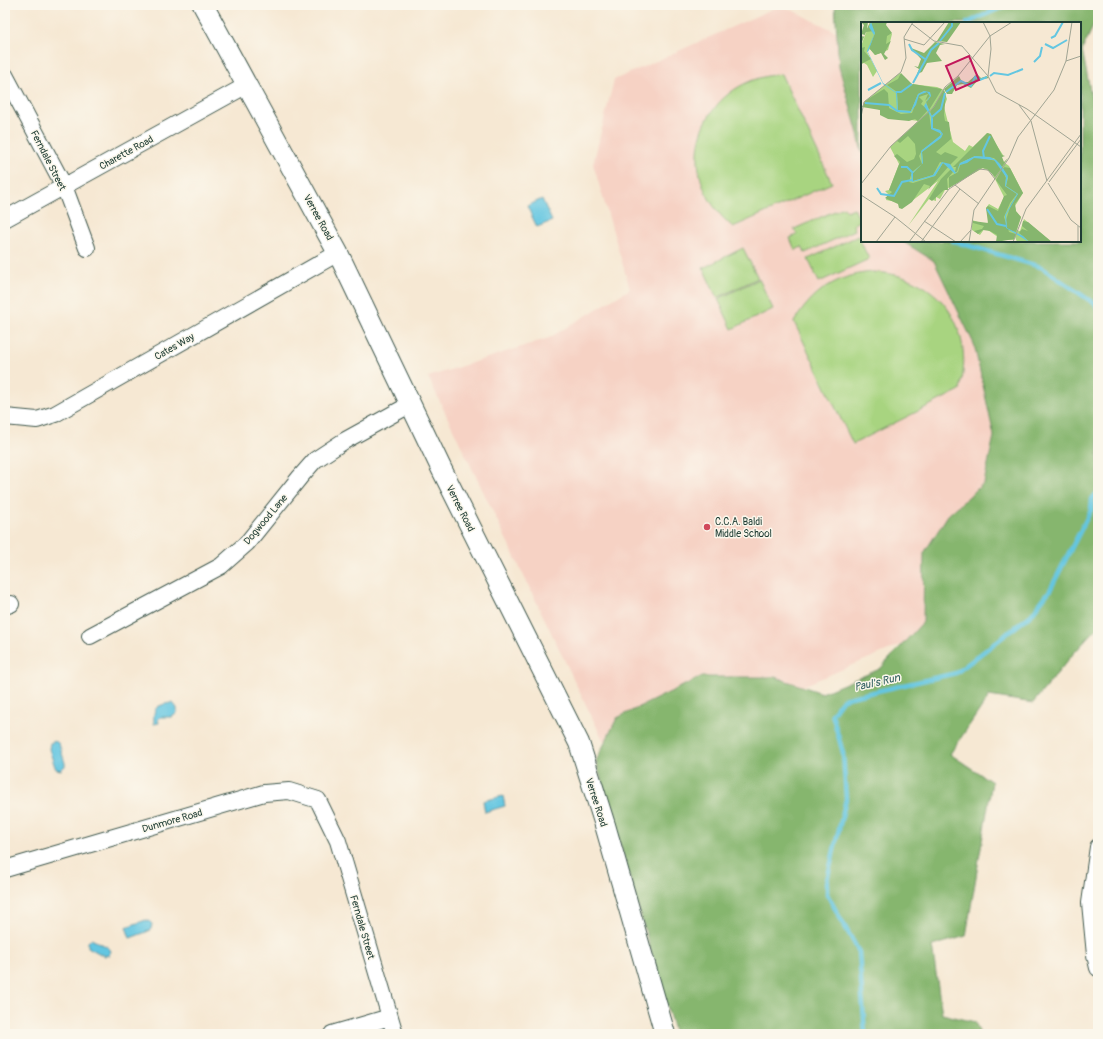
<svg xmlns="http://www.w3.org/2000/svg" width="1103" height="1039" viewBox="0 0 1103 1039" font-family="Pangolin,sans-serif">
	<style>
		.built { fill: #f6d2c4 }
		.green { fill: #a8d480; stroke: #64885a }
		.forest { fill: #86b66e; stroke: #527a51 }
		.water { fill: #63c6e1; stroke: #41828a }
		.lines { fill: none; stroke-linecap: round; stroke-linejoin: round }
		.stream { stroke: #63c6e1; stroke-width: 4.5 }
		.minor-casing { stroke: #3f574c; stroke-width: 18 }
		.major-casing { stroke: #3f574c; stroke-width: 22 }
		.minor { stroke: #fff; stroke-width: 16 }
		.major { stroke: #fff; stroke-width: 20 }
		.poi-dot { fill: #d1495b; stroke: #fbf7ec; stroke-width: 1.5 }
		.labels { text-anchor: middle; stroke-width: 3; stroke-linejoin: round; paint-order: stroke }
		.street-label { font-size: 10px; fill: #1f3d34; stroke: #fbf7ec }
		.poi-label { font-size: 10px; fill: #1f3d34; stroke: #fbf7ec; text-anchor: start }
		.water-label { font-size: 11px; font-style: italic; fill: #305f5f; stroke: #fbf7ec }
		.inset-river { fill: none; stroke: #63c6e1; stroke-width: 2 }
		.inset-road { fill: none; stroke: #a0a493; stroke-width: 1 }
		.view { fill: #c2185b; fill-opacity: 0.15; stroke: #c2185b; stroke-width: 2 }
		.inset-edge { fill: none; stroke: #1f3d34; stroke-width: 2 }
	</style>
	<rect width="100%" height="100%" fill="#fbf7ec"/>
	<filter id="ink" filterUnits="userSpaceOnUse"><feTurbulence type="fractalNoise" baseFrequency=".025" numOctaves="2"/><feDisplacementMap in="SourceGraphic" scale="8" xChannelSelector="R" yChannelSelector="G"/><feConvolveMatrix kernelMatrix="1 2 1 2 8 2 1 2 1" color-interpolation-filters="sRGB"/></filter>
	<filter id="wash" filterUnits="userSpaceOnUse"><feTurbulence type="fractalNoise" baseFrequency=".012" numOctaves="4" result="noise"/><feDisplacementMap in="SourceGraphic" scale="16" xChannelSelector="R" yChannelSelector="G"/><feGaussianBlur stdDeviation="0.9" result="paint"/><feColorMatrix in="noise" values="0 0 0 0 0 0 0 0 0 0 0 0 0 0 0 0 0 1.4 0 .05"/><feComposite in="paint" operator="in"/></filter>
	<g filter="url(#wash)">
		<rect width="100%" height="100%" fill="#f6e8d3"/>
		<!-- built -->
		<path class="built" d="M781,5L862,44V241H964L1072,476L917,638L615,765L428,377L549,338L630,289L593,164L614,80Z"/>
		<!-- green -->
		<path class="green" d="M781,74L832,183L733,227C669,174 697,81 781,74Z
			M844,207L847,211L854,208L860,221L853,225L855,230L805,253L802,247L795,250L790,238L797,235L794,229Z
			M858,236L869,259L819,282L808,259Z
			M743,248L758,278L717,298L703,268Z
			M872,272C938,274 976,325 960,390L853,444L794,322C813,291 835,276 872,272Z
			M759,279L773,309L732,329L718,299Z"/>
		<!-- forest -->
		<path class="forest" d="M835,5H1098V16L1082,50L1096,120L1098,124V627L1073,654L1033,703L989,696L950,754L992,782L966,936L932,946L942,1014L975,1022L980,1034H675L596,761L617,718L701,677H775L822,693L880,669L923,622L924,553L948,515L984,483L994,436L974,344L934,261L902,241H1080V23H862V153L857,130L839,67Z"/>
		<!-- water -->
		<path class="water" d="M542,199L552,221L537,227L527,206Z
			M170,703H173L177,708V713L172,717H161L158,719L159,723L154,724C153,708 155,706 170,703Z
			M55,741L59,744L65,763V766L61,770L56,769L55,767L49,749L50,743Z
			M503,796L505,806L485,812L483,801Z
			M146,920L149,921L152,924L151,929L149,931L130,938L126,927Z
			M91,939L108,947L111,951L109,955L104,956L88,947V942Z"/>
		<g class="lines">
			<!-- stream -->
			<path class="stream" d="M967,23L1007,5
				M953,241L1041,267L1095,304L1098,308
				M865,1034L859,952L827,894V880L846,799L843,753L832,714L843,699L956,673L1031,615L1050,590L1091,510L1092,499L1098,492"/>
		</g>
	</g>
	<g filter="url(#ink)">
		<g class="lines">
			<defs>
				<path id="minor" d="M5,75L64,186L87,248
					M5,219L247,85
					M5,417L37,420L55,414L338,253
					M5,606L11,604
					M90,636L221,566L247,543L300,477L315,460L344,441L411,404
					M1098,847L1090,903L1095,955L1098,968
					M5,869L264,793L289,791L318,800L338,841L395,1034
					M332,1034L390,1017"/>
				<path id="major" d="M203,5L338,253L442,470L579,743L605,825L665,1034"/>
			</defs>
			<!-- minor casing -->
			<use href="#minor" class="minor-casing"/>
			<!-- major casing -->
			<use href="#major" class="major-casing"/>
			<!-- minor -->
			<use href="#minor" class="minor"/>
			<!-- major -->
			<use href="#major" class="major"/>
		</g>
	</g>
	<!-- markers -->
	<circle class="poi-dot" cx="707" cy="527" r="4"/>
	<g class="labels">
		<!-- street labels -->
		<g class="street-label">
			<text transform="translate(126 152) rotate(-29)" y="4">Charette Road</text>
			<text transform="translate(49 160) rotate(63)" y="4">Ferndale Street</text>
			<text transform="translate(319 217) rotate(61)" y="4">Verree Road</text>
			<text transform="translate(174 346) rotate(-30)" y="4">Cates Way</text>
			<text transform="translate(461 508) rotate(63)" y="4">Verree Road</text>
			<text transform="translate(265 519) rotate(-50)" y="4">Dogwood Lane</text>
			<text transform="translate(597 802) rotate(72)" y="4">Verree Road</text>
			<text transform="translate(172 820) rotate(-16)" y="4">Dunmore Road</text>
			<text transform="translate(363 927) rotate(74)" y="4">Ferndale Street</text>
		</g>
		<!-- poi labels -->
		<g class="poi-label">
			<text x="715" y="525">C.C.A. Baldi<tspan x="715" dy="12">Middle School</tspan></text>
		</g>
		<!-- water labels -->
		<g class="water-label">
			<text transform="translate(877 682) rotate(-13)" y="4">Paul's Run</text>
		</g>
	</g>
	<!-- overview -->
	<g transform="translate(861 22)">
		<rect width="220" height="220" fill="#f6e8d3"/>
		<path d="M9,0H21L31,12L27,28L14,33L9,27L6,30L16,49L12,55L6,43L3,41L0,42V24ZM39,51L50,62L76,65L83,68L86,77L83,85L92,120L104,129L108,123L112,125L127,111L129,113L142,133L140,138L148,144L162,171L154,184L155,190L160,195L156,208L159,209L163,197L190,220H156L154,215L153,218H141L124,206L119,213L111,208V198L126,203L128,196L125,186L128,182L137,187L143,175L131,151L122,146L84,168L79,177L75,175V179L68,177L47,204L77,159L47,182L25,178L27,172L24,169L28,168L38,142L29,125L57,99L30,95L4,79Z" fill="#a8d480"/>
		<path d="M0,0H7L6,7L9,0L8,5L13,9L5,10L1,20L0,12L2,15L4,13L0,12L3,3ZM11,0H26L25,3L31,11L26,14L25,22L30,19L23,32L27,36L24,38L20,31L14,33L8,26L14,11L9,5ZM88,0H100L86,20L76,19ZM74,20L84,22L79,23L75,31L81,39L66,41L61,50L56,52L58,47L53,44L57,45L60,37L50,26L63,31ZM4,25L3,29L10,37L0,42V26ZM40,51L51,62L49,64L52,62L81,67L68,88L65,80L70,73L63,69L57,72L50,89L37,88L36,70L26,63L37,57ZM116,52L120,56L126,54L128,56L117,58L110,66L102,62L96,63L91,72H86L83,67L98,54L101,60H107ZM23,67L27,71L28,86L40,92L51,91L57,74L61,71L66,70L69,74L64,79L67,72L58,75L62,79L60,82L67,88L57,99L54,97L48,99L27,97L19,93V88L1,85L4,79ZM83,68L84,71L79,88L71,94L69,90ZM85,71L83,93L84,99L88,100L90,117L75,130L80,133L84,130L97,135L89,143L79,140L72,153L52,159V151L62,141L61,130L81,114L79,108L72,106L71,95L80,88ZM68,90L70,106L78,109L80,114L61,128L58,134L61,142L51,150L48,160L52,161L74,154L82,141L88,144L67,168L69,164L63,162L51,180L41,187L38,186L37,182L24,176L31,170L28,168L39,140L33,134L36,132L46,140L53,137L55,132L54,122L47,114L39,121L36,119ZM126,111L130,112L141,133L144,134L141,135L143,140L147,136L141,145L133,136L114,134L99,141L96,150H94L95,145H92ZM114,135L136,139L140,147L134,155L126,147L121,146L88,166V155L97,150L99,143ZM145,142L143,145L149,146L162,171L154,182L155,189L160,195L155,210L147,208L145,198L150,182L157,172L145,164L147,156L142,147ZM90,147L92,150L86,157L87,168H83L71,179L68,177L80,157ZM141,147L145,156L144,164L156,172L149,181L143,195L148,210L155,212L153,217L135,220L136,213L129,209L122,208L117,212L113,209L121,207L123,204L112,201V199L127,201L125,186L127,184L137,189L143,174L146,173L135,158ZM162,199L167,200L191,220H169L158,211L161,207L167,209L161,204Z" fill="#86b66e"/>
		<path d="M10,0L14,11L7,30L22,61L36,71L37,88L50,89L57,72L63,69L69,70L70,74L65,81L72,97V106L79,108L82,112L80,116L61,130L62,141L52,151V159L72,153L81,140L89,142L95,151L99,141L114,134L129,135L135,138L139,142L147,154L145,164L157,172L145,193L146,206L162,214L168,220L145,206L144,193L156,172L144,164L145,155L133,138L113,136L106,141L99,143L94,152L82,141L74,154L51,160L50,152L61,142L60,129L81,112L70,107V95L63,84L69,74L66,70L58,73L55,83L49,91L36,90L35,71L22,62L6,29L13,13L8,5Z" fill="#63c6e1"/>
		<path class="inset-river" d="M190,16L194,14L202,0M79,19L91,4V0M48,22L51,28L64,37M184,22L192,26L206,18M173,40L179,34L181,25M129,54L133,51L147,53L162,47M52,61L70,28L78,21M7,68L20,61M35,70H40L51,62M85,70L100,59L110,64L114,55L119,58L126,55M4,81L28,83L36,89M71,95L80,87L84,71M123,136L122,129L129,114M40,145H46L52,151M16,166L20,172L33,174L41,160L51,158M126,187L136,202L145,204"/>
		<path class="inset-road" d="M122,0L129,14L130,27L127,54L135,70L166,87L220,125M51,2L73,19L101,24L127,54M43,17L63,23L84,0M205,39L220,34M158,83L170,99L186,159M0,95L3,80L40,50L45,36L43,15L52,0M188,160L220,117M187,161L210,198L220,206M0,162L30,124L73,85L84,65L97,54L129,14L151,0M94,163L118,182M0,173L34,195L65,220M63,199L95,220M110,208L113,188L148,136L157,115L193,68L205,39L211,0M15,220L34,195M48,220L88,167L118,147L127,148L134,157M60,220L99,167M99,220L110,208M108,220L110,208M152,220L165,187L220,112M217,220V204"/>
		<path class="view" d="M108,34L118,58L95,68L85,44Z"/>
		<rect width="220" height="220" class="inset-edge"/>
	</g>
	<!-- margin -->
	<rect width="1103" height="1039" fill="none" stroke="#fbf7ec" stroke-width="20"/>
</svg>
